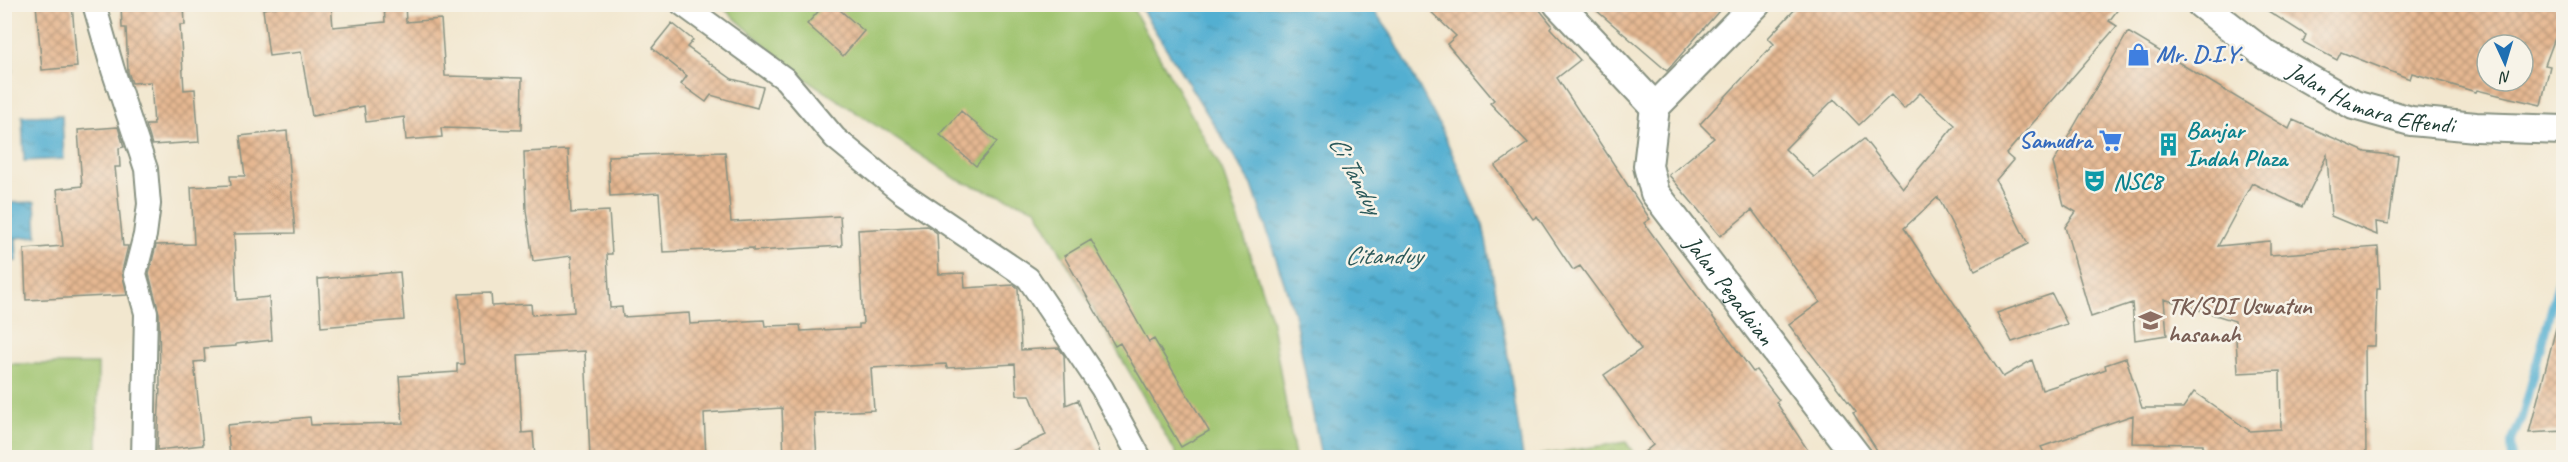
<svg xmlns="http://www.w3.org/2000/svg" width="2568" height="462" viewBox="0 0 2568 462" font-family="Caveat,sans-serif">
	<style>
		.grass { fill: #9ec36d; stroke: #5e8050; stroke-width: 1.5 }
		.park { fill: url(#park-crowns); stroke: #5e8050; stroke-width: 1.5 }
		.water { fill: url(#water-ripples); stroke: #397682; stroke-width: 1.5 }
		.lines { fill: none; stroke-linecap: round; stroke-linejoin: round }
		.stream { stroke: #53afd1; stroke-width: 8 }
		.building { fill: url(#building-cross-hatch); fill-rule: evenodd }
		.minor-casing { stroke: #889282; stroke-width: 26 }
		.tertiary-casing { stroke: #889282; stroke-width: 32 }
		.minor { stroke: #fff; stroke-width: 22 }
		.tertiary { stroke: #fff; stroke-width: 28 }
		.labels { text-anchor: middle; stroke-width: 5; stroke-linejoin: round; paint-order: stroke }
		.shop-label { font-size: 24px; font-weight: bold; fill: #366cbe; stroke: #f7f3e8; text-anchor: start }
		.street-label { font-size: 24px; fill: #1f3d34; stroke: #f7f3e8 }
		.culture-label { font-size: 24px; font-weight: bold; fill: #0d838f; stroke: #f7f3e8; text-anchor: start }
		.education-label { font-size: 24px; font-weight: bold; fill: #785e54; stroke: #f7f3e8; text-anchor: start }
		.water-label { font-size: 26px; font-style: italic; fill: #2c5a5b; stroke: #f7f3e8 }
	</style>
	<defs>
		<pattern id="park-crowns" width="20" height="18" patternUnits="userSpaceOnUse" patternTransform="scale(1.5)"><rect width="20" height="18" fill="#9ec36d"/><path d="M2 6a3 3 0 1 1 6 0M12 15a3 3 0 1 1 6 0" fill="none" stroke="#80a05a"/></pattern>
		<pattern id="water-ripples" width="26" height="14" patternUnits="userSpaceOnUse" patternTransform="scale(1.5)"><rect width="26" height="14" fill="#53afd1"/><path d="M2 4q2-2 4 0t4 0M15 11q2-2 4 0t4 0" fill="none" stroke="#4490aa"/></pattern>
		<pattern id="building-cross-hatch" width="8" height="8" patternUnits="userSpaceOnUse" patternTransform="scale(1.5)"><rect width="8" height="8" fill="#e6b892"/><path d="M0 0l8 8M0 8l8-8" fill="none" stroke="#ba9778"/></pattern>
	</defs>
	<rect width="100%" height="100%" fill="#f7f3e8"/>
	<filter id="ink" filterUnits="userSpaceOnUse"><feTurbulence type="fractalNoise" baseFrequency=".0167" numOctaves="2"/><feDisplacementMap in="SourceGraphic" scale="12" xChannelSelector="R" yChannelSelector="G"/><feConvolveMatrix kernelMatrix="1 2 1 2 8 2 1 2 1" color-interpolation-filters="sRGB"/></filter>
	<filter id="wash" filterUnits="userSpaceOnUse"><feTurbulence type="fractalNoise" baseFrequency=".008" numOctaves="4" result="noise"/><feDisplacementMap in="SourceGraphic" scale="24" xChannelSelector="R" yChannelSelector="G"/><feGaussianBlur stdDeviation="1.35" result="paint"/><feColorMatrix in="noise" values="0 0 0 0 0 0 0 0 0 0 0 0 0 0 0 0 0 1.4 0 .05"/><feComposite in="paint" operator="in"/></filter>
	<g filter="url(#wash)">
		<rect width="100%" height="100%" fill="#f2e7cf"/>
		<!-- grass -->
		<path class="grass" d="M720,5H1131L1222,170L1271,318L1295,457H1178L1036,209L958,180L794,71Z
			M5,364H98L97,457H5Z"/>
		<!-- park -->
		<path class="park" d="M1626,442L1636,457H1541L1540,455Z"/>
		<!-- water -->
		<path class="water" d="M1139,5H1370L1391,34L1442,130L1483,225L1506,344L1523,457H1321L1294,313L1252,185Z
			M4,24L11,33L12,71L5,72Z
			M62,115L64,159L24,161L22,116Z
			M35,202L37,236L16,238L17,261L5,262V203Z"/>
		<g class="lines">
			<!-- stream -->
			<path class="stream" d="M2512,458L2511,443L2522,417L2564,261"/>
		</g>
		<g id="blocks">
			<!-- building -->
			<path class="building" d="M36,4H72L77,67L42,70Z
				M121,4H184L185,25H180L184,90L195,89L199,142L152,145L146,125H154L151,82L132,83L128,72L126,28H122Z
				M295,4H331L333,27L385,22L384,4H405L406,22L441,19L445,76L522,78L521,130L441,128L442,137L406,140L404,117L366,122L364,106L312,116L301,52L269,56L263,9Z
				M825,4H833L864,31L843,56L807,24Z
				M1423,4H1535L1552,25L1550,28L1580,60L1557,78L1650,219L1644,223L1753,372L1756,370L1779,400L1776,402L1813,458H1637L1653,445L1604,375L1641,349L1580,266L1573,270L1537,216L1533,219L1495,166L1528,143L1490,103L1494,100L1447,44L1456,36Z
				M1589,4H1725L1667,71Z
				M1800,4H2122L2109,21L2117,26L2006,154L2013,160L1996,180L2028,244L1975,270L1938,197L1904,228L2003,377L2032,360L2042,390L2092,374L2106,369L2105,365L2126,358L2142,408H2183L2194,392L2250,431L2281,429L2280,371L2238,373L2235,321L2164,299L2167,335L2135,340L2132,303L2091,317L2065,227L2076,212L2064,205L2053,163L2128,32L2289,129L2293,120L2365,152L2398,156L2389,224L2376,222L2377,235L2331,216L2327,155L2302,207L2252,183L2218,246L2270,241V255L2378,247L2380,289H2377L2375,346H2365L2366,458H2203V444L2132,443L2133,415L2041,447L2047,458H1882L1853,413L1856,412L1789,325L1820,302L1752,210L1720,236L1669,175L1714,138L1700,124L1774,44L1768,38ZM1920,93L1955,125L1903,188L1864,139L1814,177L1785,149L1834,99L1859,125L1891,95L1904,109Z
				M2257,4H2564V14L2545,65L2550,66L2541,105L2477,90L2476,92L2412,73L2410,79L2341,52L2337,60L2303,42L2306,35ZM2487,45H2523V81H2487Z
				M672,23L693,40L687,47L732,79L763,87L757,108L711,95L706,102L681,84L687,76L652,48Z
				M961,111L997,142L976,166L940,135Z
				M118,127L124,147L119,148L120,167H115L123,246H128L122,271L127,295L26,300L24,249L63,246L57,189L82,186L78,130Z
				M287,131L295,233L234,234L237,300L269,297L272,340L236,344V346L204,348L205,361L194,362L203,445L157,450L160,386L159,313L149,274L156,245L194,244L191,187L231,185L230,176H245L240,136Z
				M568,150L571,213L609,211L612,254H607L610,308L622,307L623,317L689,313L690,324L764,320L765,326L800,325L801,331L859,328V324H863L858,230L927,226L937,233L939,274L964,273L965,288L1014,285L1018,288L1021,350L1059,348L1064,355L1066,405L1078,400L1101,458H997L1046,435L1030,395H1017L1015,364L947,368L946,364L871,368L874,410L814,413L817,458H784L782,408L704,413L706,458H590L585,351L518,355L522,433L533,432L535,458H230L227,425L310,417L311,425L403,423L399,376L457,372V364H464L459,294L491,293L492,306L531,304L532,315L574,312L571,256L533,261L526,210L524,152Z
				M725,152L731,222L840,216L842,246L753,251V248L663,252L659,193L610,196L608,156Z
				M1091,240L1149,342L1154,339L1209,431L1181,447L1120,343L1115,346L1064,256Z
				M400,272L404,320L321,327L318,279Z
				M2052,294L2067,324L2012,342L1997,313Z
				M2556,328L2564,329V431L2529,433Z"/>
		</g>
	</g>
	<g filter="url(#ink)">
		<use href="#blocks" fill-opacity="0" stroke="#889282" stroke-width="1.5"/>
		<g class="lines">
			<defs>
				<path id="minor" d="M94,4L113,70L146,169L149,204L145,235L135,274L146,313L143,458
					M682,4L785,79L835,138L901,192L1028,278L1102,388L1140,458"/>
				<g id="tertiary">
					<path d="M1558,4L1655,107"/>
					<path id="s1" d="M2201,4L2265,54L2354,105L2411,121L2476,127L2564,130"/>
					<path id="s2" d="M1655,107L1648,166L1655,193L1858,458"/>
					<path d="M1655,107L1756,4"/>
				</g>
			</defs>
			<!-- minor casing -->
			<use href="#minor" class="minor-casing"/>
			<!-- tertiary casing -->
			<use href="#tertiary" class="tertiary-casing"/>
			<!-- minor -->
			<use href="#minor" class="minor"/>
			<!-- tertiary -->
			<use href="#tertiary" class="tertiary"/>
		</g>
	</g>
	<!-- icons -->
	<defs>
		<symbol id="shop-bare" viewBox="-9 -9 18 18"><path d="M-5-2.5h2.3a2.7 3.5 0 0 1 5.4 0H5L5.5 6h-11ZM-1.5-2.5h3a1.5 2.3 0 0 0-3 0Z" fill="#3f7fe0" stroke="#f7f3e8" stroke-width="2.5" paint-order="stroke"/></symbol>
		<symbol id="supermarket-bare" viewBox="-9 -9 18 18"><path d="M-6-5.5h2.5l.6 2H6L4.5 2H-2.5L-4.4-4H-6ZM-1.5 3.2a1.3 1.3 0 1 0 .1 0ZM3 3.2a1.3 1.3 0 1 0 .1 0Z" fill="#3f7fe0" stroke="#f7f3e8" stroke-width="2.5" paint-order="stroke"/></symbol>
		<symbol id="building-bare" viewBox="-9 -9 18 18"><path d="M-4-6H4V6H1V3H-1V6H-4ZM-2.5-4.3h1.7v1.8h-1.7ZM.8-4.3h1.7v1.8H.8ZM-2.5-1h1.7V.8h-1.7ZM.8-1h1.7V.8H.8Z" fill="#0f9aa8" stroke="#f7f3e8" stroke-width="2.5" paint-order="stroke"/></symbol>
		<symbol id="theatre-bare" viewBox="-9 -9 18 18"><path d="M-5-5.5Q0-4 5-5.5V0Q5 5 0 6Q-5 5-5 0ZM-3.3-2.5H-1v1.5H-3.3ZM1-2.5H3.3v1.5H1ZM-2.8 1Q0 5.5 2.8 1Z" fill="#0f9aa8" stroke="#f7f3e8" stroke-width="2.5" paint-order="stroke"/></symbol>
		<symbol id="school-bare" viewBox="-9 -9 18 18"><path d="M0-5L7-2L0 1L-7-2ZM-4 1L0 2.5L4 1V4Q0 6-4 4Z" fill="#8d6e63" stroke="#f7f3e8" stroke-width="2.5" paint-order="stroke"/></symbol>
	</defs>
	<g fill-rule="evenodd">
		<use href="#shop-bare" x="2122" y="38" width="33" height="33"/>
		<use href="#supermarket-bare" x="2094" y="124" width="33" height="33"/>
		<use href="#building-bare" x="2152" y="128" width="33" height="33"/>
		<use href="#theatre-bare" x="2078" y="164" width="33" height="33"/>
		<use href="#school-bare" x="2134" y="304" width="33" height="33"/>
	</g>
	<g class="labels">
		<!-- shop labels -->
		<g class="shop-label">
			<text x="2156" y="62">Mr. D.I.Y.</text>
			<text x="2092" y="148" text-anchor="end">Samudra</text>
		</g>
		<!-- street labels -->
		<g class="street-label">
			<text dy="8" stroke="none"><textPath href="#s1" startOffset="198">Jalan Hamara Effendi</textPath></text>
			<text dy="8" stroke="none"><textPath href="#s2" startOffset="210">Jalan Pegadaian</textPath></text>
		</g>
		<!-- culture labels -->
		<g class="culture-label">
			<text x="2186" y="138">Banjar<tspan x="2186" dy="28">Indah Plaza</tspan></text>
			<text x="2113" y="189">NSC8</text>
		</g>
		<!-- education labels -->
		<g class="education-label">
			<text x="2168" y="314">TK/SDI Uswatun<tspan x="2168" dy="28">hasanah</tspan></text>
		</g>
		<!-- water labels -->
		<g class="water-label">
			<text transform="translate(1356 174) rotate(62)" y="9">Ci Tanduy</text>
			<text x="1383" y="264">Citanduy</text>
		</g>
	</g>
	<!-- margin -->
	<rect width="2568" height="462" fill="none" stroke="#f7f3e8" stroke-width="24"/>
	<!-- north arrow -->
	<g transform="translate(2505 63) rotate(176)"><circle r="28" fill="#f7f3e8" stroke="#a1aaa0" stroke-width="1.5"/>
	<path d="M0-4.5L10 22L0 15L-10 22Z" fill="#1f6fb2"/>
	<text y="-9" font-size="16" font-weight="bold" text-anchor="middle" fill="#1f3d34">N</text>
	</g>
</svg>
